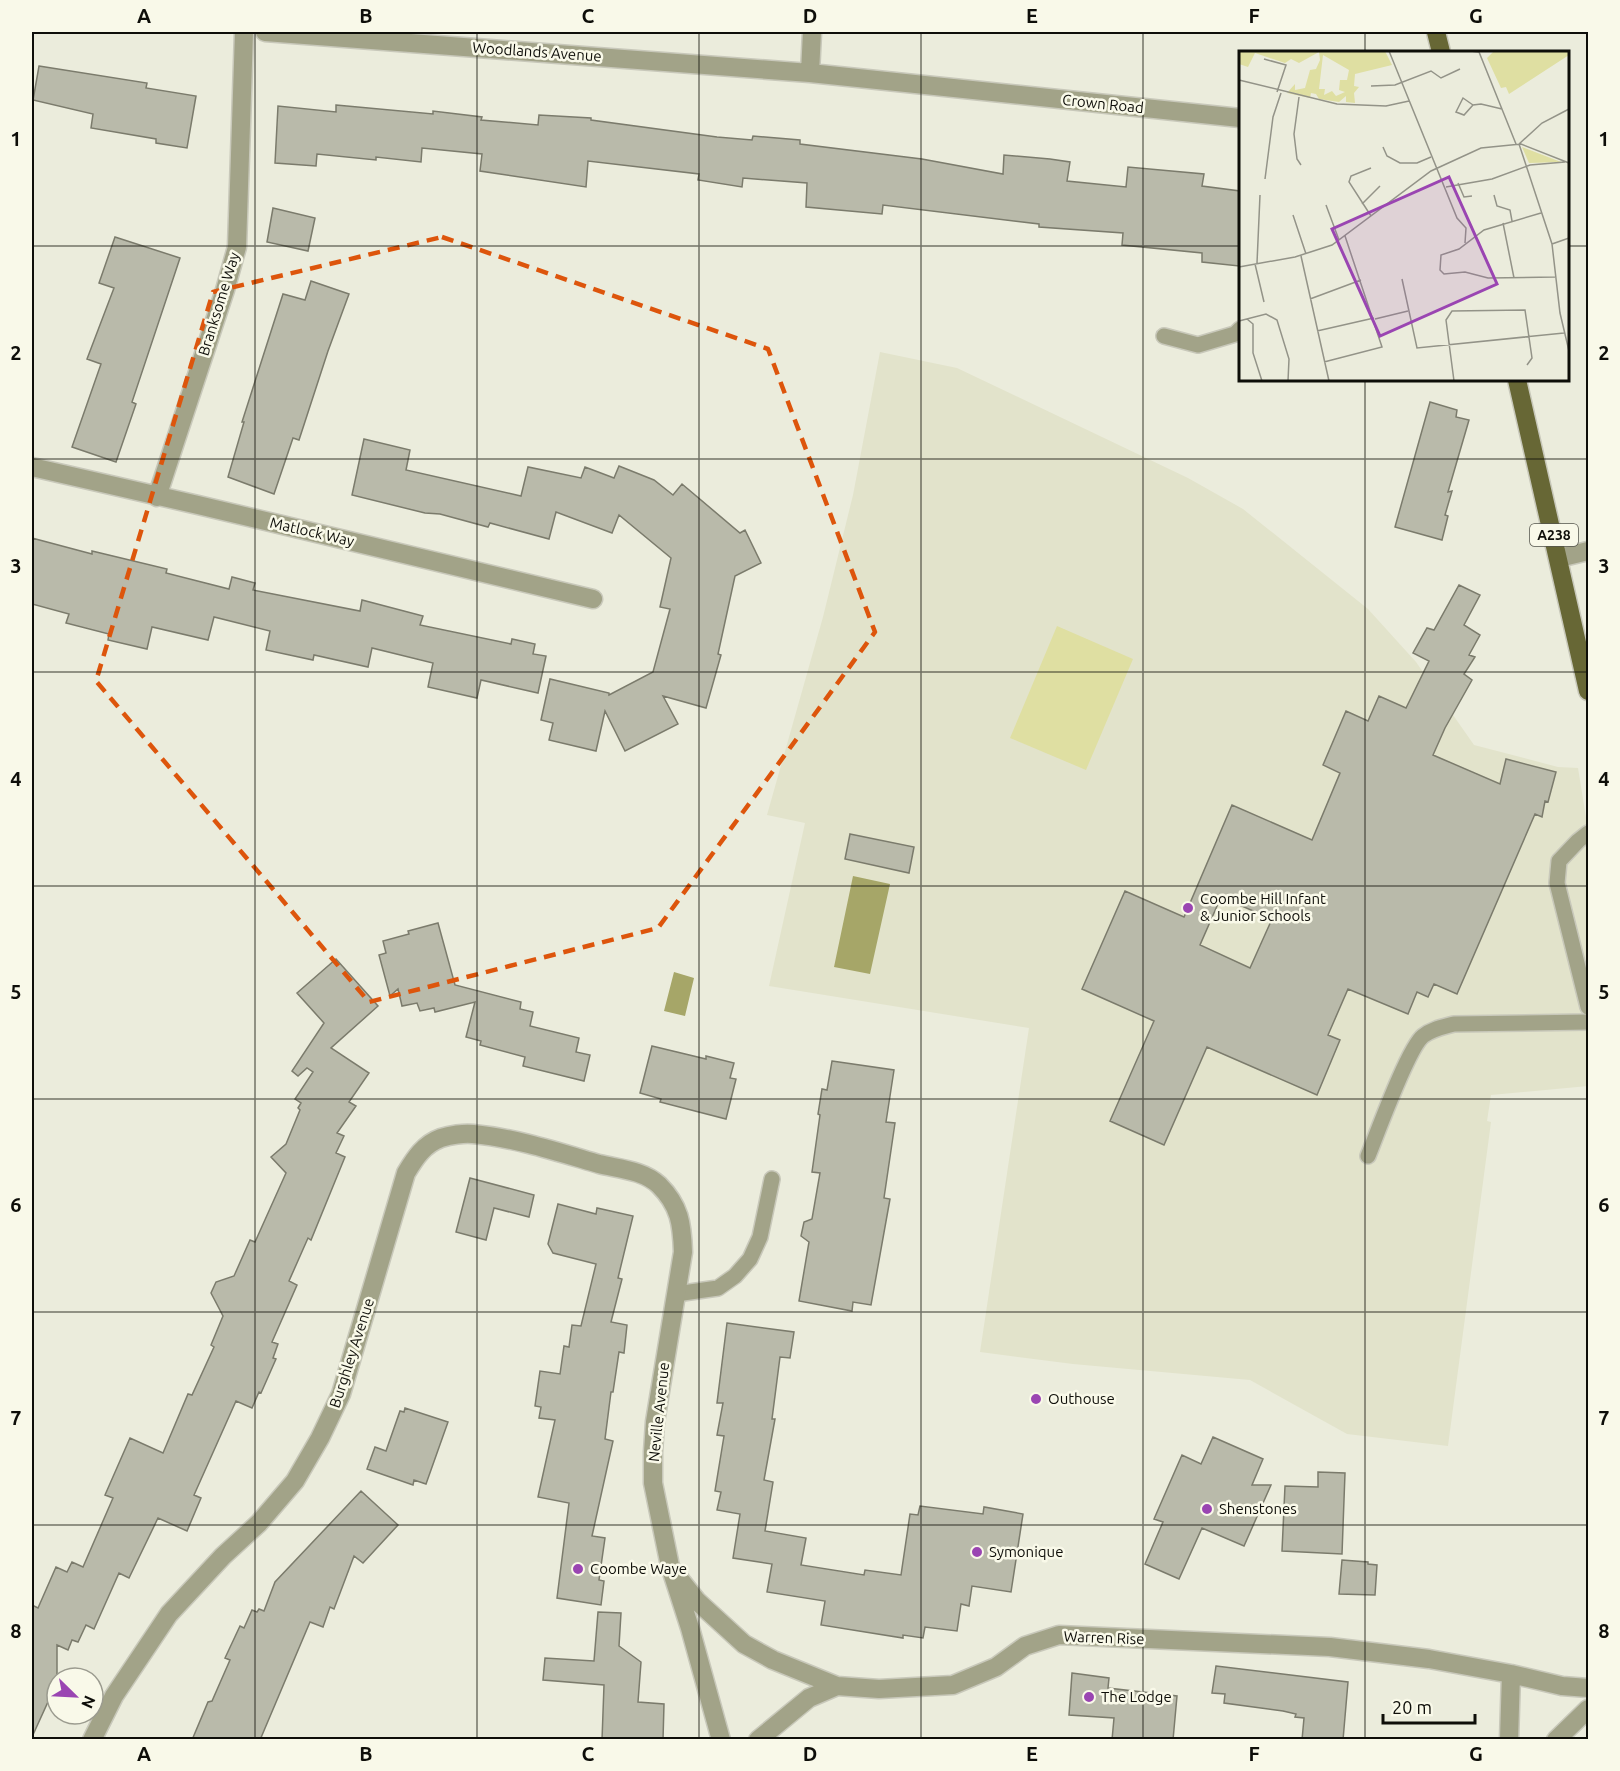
<svg xmlns="http://www.w3.org/2000/svg" width="1620" height="1771" viewBox="0 0 1620 1771" font-family="Ubuntu,sans-serif">
	<style>
		.built { fill: #e2e3cb }
		.green { fill: #dfdfa2 }
		.water { fill: #a6a668 }
		.building { fill: #b9baaa; stroke: #7b7b6c; stroke-width: 1.5; fill-rule: evenodd }
		.lines { fill: none; stroke-linecap: round; stroke-linejoin: round }
		.lane-casing { stroke: #c8c8ba; stroke-width: 18 }
		.street-casing { stroke: #c8c8ba; stroke-width: 21 }
		.primary-casing { stroke: #c8c8ba; stroke-width: 21 }
		.lane { stroke: #a2a388; stroke-width: 15 }
		.street { stroke: #a2a388; stroke-width: 18 }
		.primary { stroke: #676735; stroke-width: 18 }
		.marked { fill: none; stroke: #dd550c; stroke-width: 4.5; stroke-dasharray: 12 8; stroke-linejoin: round }
		.grid { fill: none; stroke: #0e0e09; stroke-width: 1.5; stroke-opacity: 0.55 }
		.poi-dot { fill: #9a45b2; stroke: #f9f9e9; stroke-width: 2 }
		.labels { text-anchor: middle; stroke-width: 5; stroke-linejoin: round; paint-order: stroke }
		.shield { fill: #f9f9e9; stroke: #54544c; stroke-width: 1.5 }
		.shield-label { font-size: 14px; font-weight: bold; fill: #0e0e09 }
		.street-label { font-size: 15px; fill: #0e0e09; stroke: #f9f9e9 }
		.poi-label { font-size: 15px; fill: #0e0e09; stroke: #f9f9e9; text-anchor: start }
		.inset-road { fill: none; stroke: #939388; stroke-width: 1.5 }
		.view { fill: #9a45b2; fill-opacity: 0.15; stroke: #9a45b2; stroke-width: 3 }
		.inset-edge { fill: none; stroke: #0e0e09; stroke-width: 3 }
		.neatline { fill: none; stroke: #0e0e09; stroke-width: 2 }
		.grid-label { font-size: 20px; text-anchor: middle; font-weight: bold; fill: #0e0e09 }
	</style>
	<rect width="100%" height="100%" fill="#ebecdc"/>
	<!-- built -->
	<path class="built" d="M880,352L957,368L1188,478L1243,509L1368,609L1416,662L1474,745L1558,767L1578,768L1588,830V1086L1491,1095L1487,1121L1491,1122L1448,1446L1347,1434L1250,1380L1073,1364L980,1352L1029,1028L769,986L805,823L767,815L823,617L853,495Z"/>
	<!-- green -->
	<path class="green" d="M1057,626L1133,659L1086,770L1010,738Z"/>
	<!-- water -->
	<path class="water" d="M853,876L890,884L870,974L834,967Z
		M674,972L694,978L685,1016L664,1011Z"/>
	<!-- building -->
	<path class="building" d="M39,66L147,83L146,88L196,96L187,148L156,143V139L91,128L93,114L33,100Z
		M336,105L433,114V111L482,117L481,120L538,125L539,115L591,118V120L717,137L752,140L753,136L800,140V144L922,159L1003,174L1004,155L1050,159L1070,162L1067,181L1126,187L1128,167L1204,174L1202,186L1240,191L1239,266L1202,262V253L1122,245L1123,233L1039,227V224L883,205L882,214L806,207L807,183L743,178L742,187L698,180L699,174L588,161L586,187L480,171L482,154L422,148L421,162L376,157V160L317,154L316,166L275,163L278,106L336,112Z
		M273,208L315,218L308,251L267,242Z
		M115,237L180,258L132,402L136,404L116,462L72,447L101,364L87,359L114,288L99,283Z
		M311,281L349,294L328,351L299,440L293,438L274,494L228,477L244,422H242L283,294L305,300Z
		M1430,402L1457,410L1456,417L1469,420L1448,492L1452,491L1445,515L1448,516L1442,540L1395,527Z
		M364,439L410,450L406,470L521,496L528,467L581,478L585,467L614,478L619,466L654,480L673,495L682,484L740,533L745,530L761,563L735,576L718,654L721,655L706,708L663,696L678,724L625,751L605,711L596,751L549,740L553,723L541,720L550,679L609,693V695L653,672L670,609L660,607L671,558L619,515L612,533L556,512L549,539L490,523L488,527L440,514L425,513L352,495Z
		M32,538L92,554V551L167,569L166,573L229,589L232,577L255,583L253,590L360,611L362,600L423,616L420,625L511,644L512,639L535,644L533,654L546,656L538,693L481,680L477,698L428,687L433,663L372,648L368,667L314,655L313,660L266,650L270,631L214,617L208,640L152,627L147,649L108,640L109,634L66,623L69,614L32,604Z
		M1459,585L1480,595L1464,625L1480,635L1469,655L1475,657L1464,674L1472,680L1445,728L1433,755L1500,784L1506,759L1556,772L1548,802L1545,801L1542,817L1535,814L1457,994L1434,984L1428,997L1417,992L1408,1014L1348,989L1328,1035L1340,1040L1317,1095L1207,1047L1164,1145L1110,1121L1154,1021L1082,989L1125,891L1184,917L1232,805L1312,840L1340,773L1323,765L1346,711L1368,721L1379,696L1406,708L1429,661L1413,653L1427,628L1434,630ZM1221,897L1272,919L1250,968L1200,945Z
		M850,834L914,847L909,873L845,859Z
		M438,923L455,985L521,1002L520,1009L533,1012L530,1026L579,1038L576,1052L590,1055L584,1081L523,1066L525,1057L480,1045L481,1041L466,1037L475,1002L435,1012L434,1008L420,1011L417,1003L402,1006L398,989L390,996L379,955L386,953L383,941L409,934L408,931Z
		M336,959L378,1006L331,1048L369,1073L349,1102L356,1106L337,1133L344,1136L336,1153L345,1157L311,1240L308,1238L289,1281L297,1285L272,1342L278,1344L273,1358L276,1359L261,1393L259,1392L252,1408L236,1401L194,1495L201,1498L187,1531L158,1518L129,1578L119,1573L94,1629L86,1625L78,1642L72,1640L68,1650L57,1645V1682L32,1737V1605L38,1608L56,1567L67,1572L72,1562L83,1567L113,1498L105,1495L130,1438L163,1453L188,1394L192,1395L214,1347L211,1345L223,1316L211,1293L216,1282L234,1276L250,1240L255,1242L286,1173L271,1157L286,1144L300,1110L298,1108L301,1103L295,1099L313,1072L307,1068L298,1076L292,1071L324,1023L297,993Z
		M652,1046L706,1059V1056L734,1063L730,1078L736,1079L726,1119L660,1102L661,1099L640,1093Z
		M832,1061L894,1070L886,1122L895,1123L884,1198L890,1199L871,1305L853,1302L852,1311L799,1301L809,1242L801,1236L804,1222L812,1219L820,1173L812,1172L820,1115L818,1114L822,1089L827,1090Z
		M470,1178L534,1195L529,1217L494,1208L486,1240L456,1232Z
		M558,1204L596,1214L597,1208L633,1216L618,1278L622,1279L611,1322L627,1325L624,1353L619,1352L613,1392H611L605,1439L613,1441L592,1536L605,1538L599,1580L604,1581L601,1605L557,1598L569,1503L538,1497L555,1420L539,1418L541,1407L535,1406L540,1371L560,1374L564,1346L569,1347L572,1325L581,1326L596,1264L553,1253L548,1244Z
		M727,1323L794,1332L790,1358L780,1357L772,1419H775L764,1480L773,1482L765,1531L806,1538L801,1565L864,1575L865,1570L901,1575L910,1514L918,1515L920,1506L983,1514L984,1507L1023,1514L1011,1592L972,1586L969,1606L961,1604L957,1631L925,1627L923,1638L903,1635V1638L821,1625L825,1601L767,1592L772,1564L733,1558L740,1514L717,1510L721,1492L715,1491L724,1436L717,1435L723,1403H717Z
		M405,1408L448,1422L426,1484L414,1480L413,1485L367,1469L375,1447L386,1451L400,1411L404,1412Z
		M1213,1437L1263,1459L1252,1485H1271L1244,1546L1202,1528L1179,1579L1145,1564L1163,1522L1154,1519L1182,1455L1201,1464Z
		M1318,1472L1345,1473L1342,1554L1282,1551L1285,1486L1318,1487Z
		M361,1491L398,1525L363,1563L354,1556L334,1609L330,1607L323,1627L310,1622L260,1740H192L208,1702L212,1701L230,1660L225,1658L240,1626L244,1628L252,1610L257,1612L259,1609L264,1611L275,1582Z
		M1342,1560L1368,1562V1564L1377,1565L1375,1595L1339,1594Z
		M598,1612L621,1613L619,1646L641,1662L638,1702L664,1704L663,1740H602L604,1685L543,1680L545,1658L594,1661Z
		M1216,1666L1348,1682L1343,1740H1302L1304,1718L1295,1717L1296,1714L1283,1711L1224,1703L1225,1694L1212,1693Z
		M1072,1673L1109,1678L1108,1688L1177,1696L1173,1740H1112L1114,1718L1069,1715Z"/>
	<g class="lines">
		<defs>
			<path id="lane" d="M1164,336L1198,345L1235,334L1240,329
				M1588,833L1578,841L1559,861L1557,883L1588,1007
				M1368,1156C1377,1134 1408,1048 1423,1036C1432,1029 1443,1027 1454,1024L1588,1022
				M676,1294L718,1288L735,1276L750,1259L760,1237L772,1179"/>
			<path id="street" d="M265,32L810,73L1240,118
				M810,73L812,32
				M32,467L198,505L593,599
				M157,497L225,290L237,247L244,32
				M1559,558L1588,551
				M678,1577L697,1601L744,1644L773,1660L837,1686L879,1689L953,1685L996,1667L1025,1646L1059,1635L1330,1647L1429,1659L1511,1674L1562,1686L1588,1688
				M92,1740L114,1696L169,1614L223,1556L259,1523L295,1481L320,1438L341,1394L406,1173C415,1158 424,1144 441,1138C450,1135 464,1133 473,1134C516,1138 558,1152 599,1164C619,1169 643,1170 659,1185C680,1206 682,1224 683,1252L655,1422L653,1452V1483L670,1566L690,1628L721,1740
				M758,1740L809,1698L837,1686
				M1509,1740L1511,1674
				M1556,1740L1588,1709"/>
			<path id="primary" d="M1436,32L1441,52
				M1517,380L1588,691"/>
		</defs>
		<!-- lane casing -->
		<use href="#lane" class="lane-casing"/>
		<!-- street casing -->
		<use href="#street" class="street-casing"/>
		<!-- primary casing -->
		<use href="#primary" class="primary-casing"/>
		<!-- lane -->
		<use href="#lane" class="lane"/>
		<!-- street -->
		<use href="#street" class="street"/>
		<!-- primary -->
		<use href="#primary" class="primary"/>
	</g>
	<!-- marked area -->
	<path class="marked" d="M442,237L768,349L875,632L658,928L369,1002L96,681L213,292Z"/>
	<!-- grid -->
	<path class="grid" d="M255,32V1740M477,32V1740M699,32V1740M921,32V1740M1143,32V1740M1365,32V52M32,246H1240M1568,246H1588M1365,380V1740M32,459H1588M32,672H1588M32,886H1588M32,1099H1588M32,1312H1588M32,1525H1588"/>
	<!-- markers -->
	<g class="poi-dot">
		<circle cx="1188" cy="908" r="6"/>
		<circle cx="1036" cy="1399" r="6"/>
		<circle cx="1207" cy="1509" r="6"/>
		<circle cx="977" cy="1552" r="6"/>
		<circle cx="578" cy="1569" r="6"/>
		<circle cx="1089" cy="1697" r="6"/>
	</g>
	<g class="labels">
		<!-- shield labels -->
		<rect class="shield" x="1530" y="524" width="48" height="22" rx="4.5"/>
		<g class="shield-label">
			<text x="1554" y="540">A238</text>
		</g>
		<!-- street labels -->
		<g class="street-label">
			<text transform="translate(537 52) rotate(4)" y="5">Woodlands Avenue</text>
			<text transform="translate(1103 104) rotate(6)" y="5">Crown Road</text>
			<text transform="translate(219 304) rotate(-73)" y="5">Branksome Way</text>
			<text transform="translate(312 532) rotate(13)" y="5">Matlock Way</text>
			<text transform="translate(352 1353) rotate(-72)" y="5">Burghley Avenue</text>
			<text transform="translate(659 1412) rotate(-84)" y="5">Neville Avenue</text>
			<text transform="translate(1104 1638) rotate(2)" y="5">Warren Rise</text>
		</g>
		<!-- poi labels -->
		<g class="poi-label">
			<text x="1200" y="904">Coombe Hill Infant<tspan x="1200" dy="17">&amp; Junior Schools</tspan></text>
			<text x="1048" y="1404">Outhouse</text>
			<text x="1219" y="1514">Shenstones</text>
			<text x="989" y="1557">Symonique</text>
			<text x="590" y="1574">Coombe Waye</text>
			<text x="1101" y="1702">The Lodge</text>
		</g>
	</g>
	<!-- overview -->
	<g transform="translate(1239 51)">
		<rect width="330" height="330" fill="#ebecdc"/>
		<path d="M0,0H146L153,14L116,23L115,35L120,36L115,42L116,52L107,51V45L100,51L80,48L77,43L72,42L71,47L48,42L56,33V39L66,37L71,19L77,18L81,9L80,1L60,12L52,8L46,12L16,2L9,16L0,13ZM84,4L110,19L108,29H101L100,39L106,41L97,45L93,40L85,44L86,38H80ZM255,0H330V4L270,43L267,36L262,37L248,7ZM283,96L322,111L290,112Z" fill="#dfdfa2" fill-rule="evenodd"/>
		<path class="inset-road" d="M150,0L218,167L227,177L226,192M231,0L240,1L277,93M25,8L47,14L38,41M0,29L98,53L147,55L170,50M132,35L156,34L192,20L202,27L221,18M60,46L55,83L58,108L62,114M234,54L224,47L217,61L225,64L234,54L242,53L263,58M280,93L303,72L330,58M280,93L313,193L321,262L330,300M144,96L148,105L161,112H178L192,106M26,128L34,66L42,42M219,132L225,146L233,145M207,136L253,128L291,114L326,111M255,144L258,155L271,159L273,170M123,153L141,135M87,154L100,189M302,162L245,179L220,198L202,204L201,219L205,223L226,221L249,227L316,226M54,164L67,203M132,165L110,131L112,125L132,117M264,172L275,227M313,193L330,187M62,205L90,330M18,212L21,144M16,213L25,251M0,216L56,206L93,194L192,120L242,97L282,93L330,112M163,228L178,297L325,282M71,248L122,229M8,268L14,273V302L23,330M136,268L169,260M0,270L27,263L38,269L50,308L49,330M78,280L135,267M85,311L143,296L106,185M215,330L207,269L213,260L286,259L293,307L288,314"/>
		<path class="view" d="M210,126L258,233L141,285L93,178Z"/>
		<rect width="330" height="330" class="inset-edge"/>
	</g>
	<!-- border -->
	<rect width="1620" height="1771" fill="none" stroke="#f9f9e9" stroke-width="66"/>
	<!-- north arrow -->
	<g transform="translate(75 1696) rotate(114)"><circle r="28" fill="#f9f9e9" stroke="#9b9b8f" stroke-width="1.5"/>
	<path d="M0-4.5L10 22L0 15L-10 22Z" fill="#9a45b2"/>
	<text y="-9" font-size="16" font-weight="bold" text-anchor="middle" fill="#0e0e09">N</text>
	</g>
	<!-- scale -->
	<path d="M1383 1714v9h92v-9" fill="none" stroke="#0e0e09" stroke-width="3"/>
	<text x="1392" y="1714" font-size="18" fill="#0e0e09" stroke="#f9f9e9" stroke-width="4.5" paint-order="stroke">20 m</text>
	<rect x="33" y="33" width="1554" height="1705" class="neatline"/>
	<g class="grid-label">
		<text x="144" y="23">A</text>
		<text x="366" y="23">B</text>
		<text x="588" y="23">C</text>
		<text x="810" y="23">D</text>
		<text x="1032" y="23">E</text>
		<text x="1254" y="23">F</text>
		<text x="1476" y="23">G</text>
		<text x="16" y="146">1</text>
		<text x="1604" y="146">1</text>
		<text x="16" y="360">2</text>
		<text x="1604" y="360">2</text>
		<text x="16" y="573">3</text>
		<text x="1604" y="573">3</text>
		<text x="16" y="786">4</text>
		<text x="1604" y="786">4</text>
		<text x="16" y="999">5</text>
		<text x="1604" y="999">5</text>
		<text x="16" y="1212">6</text>
		<text x="1604" y="1212">6</text>
		<text x="16" y="1425">7</text>
		<text x="1604" y="1425">7</text>
		<text x="16" y="1638">8</text>
		<text x="1604" y="1638">8</text>
		<text x="144" y="1761">A</text>
		<text x="366" y="1761">B</text>
		<text x="588" y="1761">C</text>
		<text x="810" y="1761">D</text>
		<text x="1032" y="1761">E</text>
		<text x="1254" y="1761">F</text>
		<text x="1476" y="1761">G</text>
	</g>
</svg>
